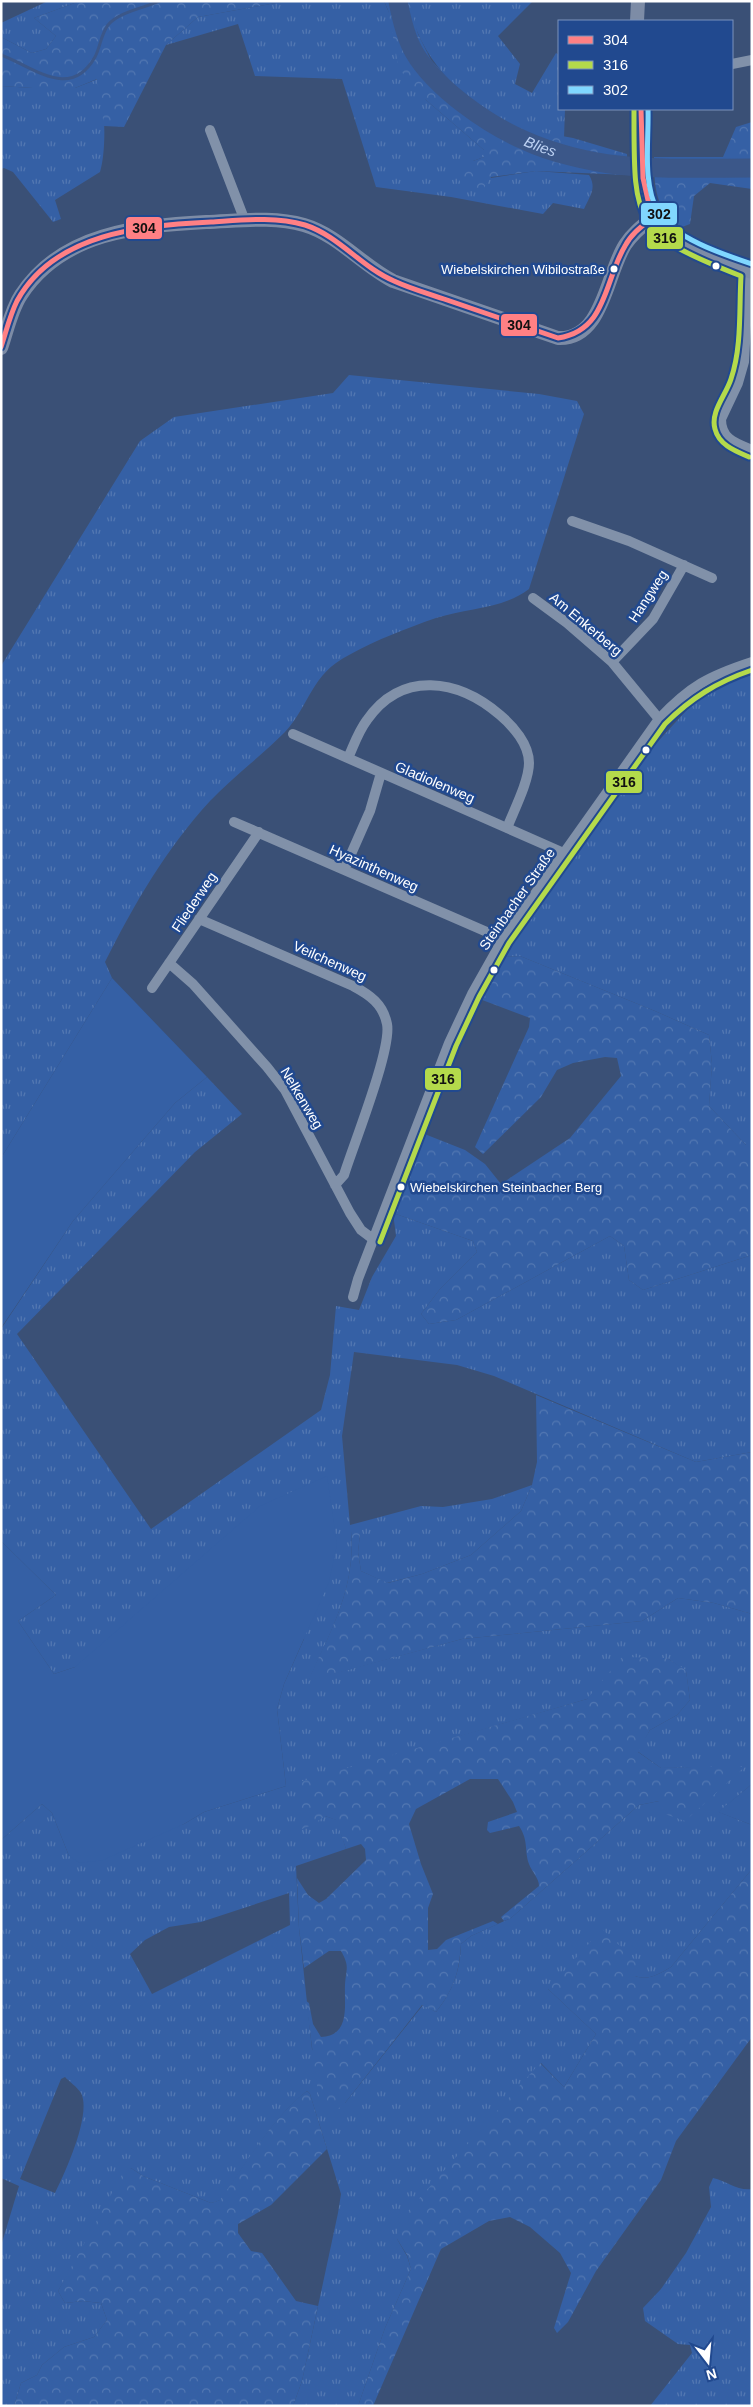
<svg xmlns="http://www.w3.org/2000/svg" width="753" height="2407" viewBox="0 0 753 2407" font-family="Arial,sans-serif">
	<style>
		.grass { fill: url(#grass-tufts); fill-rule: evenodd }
		.forest { fill: url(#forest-crowns) }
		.garden { fill: #3560a5 }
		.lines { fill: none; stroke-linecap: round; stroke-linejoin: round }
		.stream { stroke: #3b5789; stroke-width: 3 }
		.river { stroke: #3b5789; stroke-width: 19 }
		.minor { stroke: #8191a9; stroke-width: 10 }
		.secondary { stroke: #7d8ca6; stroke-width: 14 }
		.bus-1-casing { stroke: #21498f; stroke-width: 9 }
		.bus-2-casing { stroke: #21498f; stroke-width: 9 }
		.bus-3-casing { stroke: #21498f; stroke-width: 9 }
		.bus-1 { stroke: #ff8084; stroke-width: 5 }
		.bus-2 { stroke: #b4da4b; stroke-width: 5 }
		.bus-3 { stroke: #80d7ff; stroke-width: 5 }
		.bus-dot { fill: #fff; stroke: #21498f; stroke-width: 2 }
		.labels { text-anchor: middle; stroke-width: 5; stroke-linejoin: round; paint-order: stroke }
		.bus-label { font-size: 13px; fill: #fff; stroke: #21498f; text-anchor: end }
		.street-label { font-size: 14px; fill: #fff; stroke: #21498f }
		.water-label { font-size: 15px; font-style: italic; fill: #bcd1f3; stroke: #21498f }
		.line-badge { stroke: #21498f; stroke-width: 2 }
		.pale-badge-label { font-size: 14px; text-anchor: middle; font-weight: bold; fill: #111 }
	</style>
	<defs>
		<pattern id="grass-tufts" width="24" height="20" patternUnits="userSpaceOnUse" patternTransform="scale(1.25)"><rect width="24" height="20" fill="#3560a5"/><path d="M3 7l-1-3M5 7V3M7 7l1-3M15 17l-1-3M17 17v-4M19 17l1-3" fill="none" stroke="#5378b2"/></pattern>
		<pattern id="forest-crowns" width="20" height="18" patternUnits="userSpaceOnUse" patternTransform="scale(1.25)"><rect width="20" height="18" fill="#3560a5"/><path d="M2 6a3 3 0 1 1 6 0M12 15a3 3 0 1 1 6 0" fill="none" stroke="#5378b2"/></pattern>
	</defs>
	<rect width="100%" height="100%" fill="#3a5076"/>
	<!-- grass -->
	<path class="grass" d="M48,1H80L34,18L56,36L46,49L32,53L1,37V23Z
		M287,1H384L426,100L484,150V157L473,161L491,178L536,171L589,175C597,188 590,196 584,209L553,203L543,214L451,197L376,187L342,79L255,76L238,24L166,45L198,17Z
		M409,1H533L498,36L520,64L515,84L532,93L556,53L559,55V109H565L564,138C549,134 530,133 516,127C465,103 417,59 409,1Z
		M98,79C105,102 107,148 100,172L55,200L61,219L53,222L13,172L4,168L1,169V86L33,88H75Z
		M349,375L539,394L577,401L584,414L529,589C503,609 467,608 436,618C407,628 376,640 349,655C311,674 310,705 285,732C261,756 233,777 210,801C166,849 134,904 105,962L112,978L1,1158V666L140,441L174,417L333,393Z
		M752,675V1145H746L709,1106L712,1064L709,1035L655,1011L520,956L503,957L651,749L708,687Z
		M207,1077L242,1114L195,1152L17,1334L151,1529L321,1410L330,1375L336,1306L359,1310L372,1277L396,1236L393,1213L473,1241L477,1252L440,1289L421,1314L429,1324L456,1320L610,1236L624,1246L629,1280L643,1290L752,1255V1452L696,1462L494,1376L457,1365L354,1352L342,1436L350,1525L421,1506L443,1507L492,1499L532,1485L521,1511L471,1555L422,1574L387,1583L361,1571L358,1552L360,1534L351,1531C356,1588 331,1630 309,1680L462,1639L642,1621L678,1598L714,1603L752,1614V1784L719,1812L752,1825V1869L671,1967C659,1974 648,1981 635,1976L548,1989L596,2034L564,2087L541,2063L397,2239L407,2256L411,2269L385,2328L358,2406H293L302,2381L338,2213L341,2194L310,2094L307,2091C276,2114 243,2167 221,2200L211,2203L143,2176L131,2168L58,2291L65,2303L83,2301L101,2303L107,2320L94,2337L64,2347L42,2365L37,2375L21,2383L14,2406H1V2246L19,2186L1,2178V1840L42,1804L52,1813L69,1856L184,1824L204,1812L286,1786L277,1709L284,1684L304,1639L75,1667L54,1674L18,1621L56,1595L1,1541V1329L73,1221L175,1103ZM667,1658L686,1671L690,1700L677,1715L650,1730L637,1751L661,1768L744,1767L659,1801L639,1805L511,1918L471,1936L461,1944C460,1971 453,1991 436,2012L423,2005L345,2103L312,2049L299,1928L296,1866L346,1849L337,1820L325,1816L454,1738L587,1699ZM289,1893L290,1925L152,1994L130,1954L145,1940L169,1927L201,1922ZM65,2077C70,2082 77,2087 81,2093C92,2114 65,2173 55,2193L20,2179L61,2079Z
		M713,2178C727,2181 737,2191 752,2189V2406H650L692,2353L690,2345L678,2344L645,2321L643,2308L661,2289L686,2253L711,2207L709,2187Z"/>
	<!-- forest -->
	<path class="forest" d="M80,1H287L198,17L166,45L124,127L104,126L97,79L75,88H33L1,86V37L32,53L46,49L56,36L34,18Z
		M384,1H409L418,34L431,60L453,84L484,109L518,128L573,138L627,154L628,175L536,171L491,177L482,191L463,187L457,176L473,161L484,157V150L426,100L399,69L388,10Z
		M752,122V189L710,183L694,196L690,224L682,227C655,212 654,185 654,157H723L736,127Z
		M520,956L655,1011L709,1035L712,1064L709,1106L746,1145H752V1255L643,1290L629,1280L624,1246L610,1236L456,1320L429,1324L421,1314L440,1289L477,1252L473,1241L393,1213L422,1133L465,1150L485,1164L501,1184L570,1138L621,1076L617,1058L605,1057L573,1063L557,1070L541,1097L483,1154L475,1147L529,1027L530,1018L477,998L503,957Z
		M536,1395L696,1462L752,1452V1614L714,1603L678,1598L642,1621L462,1639L308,1681C331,1630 356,1588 351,1531L356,1530L360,1534L358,1552L361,1571L388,1583L422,1574L471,1555L521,1511L532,1485L537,1462Z
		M622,1657L667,1658L686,1670L690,1700L677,1715L650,1730L638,1752L661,1768L726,1766L745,1767L685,1821L665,1814L659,1801L639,1805L511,1918L504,1921L501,1917L539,1886C539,1878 532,1872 529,1864C524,1850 529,1841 519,1826L490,1833L487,1830L488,1822L517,1812L513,1802L498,1779H470L416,1809L409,1824L421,1864L433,1894L428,1908V1950L437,1949L446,1940L493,1921L498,1924L471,1936L461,1944C459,1973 454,1989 436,2012L422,2005L345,2103L331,2115L326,2114L318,2093L306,2001L309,2003L313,2024L321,2037C351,2036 344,2004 345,1985C346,1968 350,1967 341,1951H329L304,1968L299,1928L297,1878L308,1895L319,1903L326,1899L366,1860L365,1849L361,1844L346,1849L336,1820L325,1816L312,1825L302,1829L299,1825V1782L587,1699Z
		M752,1869V2037L676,2141L661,2180L596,2271L568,2322L557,2333L554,2328L571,2273L560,2253L530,2227L510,2217L489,2221L441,2249L373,2406H358L385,2328L411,2269L407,2255L397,2239L399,2221L540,2063L564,2087L596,2034L548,1989L602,1929L637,1962L635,1976C648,1981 659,1974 671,1967Z
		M307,2091L310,2094L327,2149L271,2205L238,2224V2233L251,2251L262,2253L296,2301L318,2306L302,2381L293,2406H14L21,2383L37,2375L42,2365L64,2347L94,2337L107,2320L101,2303L83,2301L65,2303L58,2291L124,2171L131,2168L143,2176L211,2203L220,2200C244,2166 274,2115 307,2091Z"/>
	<!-- garden -->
	<path class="garden" d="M112,978L207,1077L175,1103L73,1221L1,1328V1158Z
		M327,1476L337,1544L329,1582L284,1684L277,1709L286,1786L204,1812L184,1824L103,1860L80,1863L69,1856L52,1813L42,1804L1,1840V1541L56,1595L18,1621L54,1674L75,1667L260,1506Z
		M752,1784V1825L718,1812Z"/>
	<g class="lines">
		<!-- stream -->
		<path class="stream" d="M1,55C34,67 70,101 95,57C100,48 101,34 108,25C119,12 144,8 160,1"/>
		<!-- river -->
		<path class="river" id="s1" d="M398,1C401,17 406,38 414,52C435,88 488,125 526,141C552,153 590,162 618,165C663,170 707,168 752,168"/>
		<!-- minor -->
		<path class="minor" d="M732,64L752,60
			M210,130L245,221
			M749,271L744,362L738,383L721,419C721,439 735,443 752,450
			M572,521L629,541L712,578
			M533,598L567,623L612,662L659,719
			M612,662L653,619L684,565
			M293,734L566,854
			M348,758C354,745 358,732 367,720C402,670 458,679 500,715C513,726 529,744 529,763C529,781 514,810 507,828
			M234,822L503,939
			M344,870L370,811L381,773
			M199,919L353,986C370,995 383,1004 387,1024C392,1049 353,1146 344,1175L335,1185
			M169,963L193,984L267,1067L285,1090L350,1213L361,1230L373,1239
			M152,988L259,832
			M353,1297L358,1279L449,1043L472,994L503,939L659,719C690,686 709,676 752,662"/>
		<!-- secondary -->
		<path class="secondary" d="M637,21L638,1
			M641,109C642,140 637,188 652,216C664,240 726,263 752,272
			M1,348C7,331 11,310 21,295C62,232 137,226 206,222C238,221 273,216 304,225C338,235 362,265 393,281L558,338C603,340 606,275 625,245C632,234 642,226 652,218"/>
		<defs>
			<path id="bus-1" d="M641,109L643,178L652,218
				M1,347C6,332 10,315 17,301C54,233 143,225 211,222C242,220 275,216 305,225C339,236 361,267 394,281C411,289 430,294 447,300C484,313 521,325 558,338C607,331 604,281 625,246C631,234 642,226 652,218"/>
			<path id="bus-2" d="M634,109C634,223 631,233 741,276C739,309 742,347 731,379C726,395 710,412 715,429C719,445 735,451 749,457
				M380,1242L456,1046L479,997L509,943L665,724C691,698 717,682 752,670"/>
			<path id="bus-3" d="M648,109C649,141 642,183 658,212C673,238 725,255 752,264"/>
		</defs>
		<!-- bus-1 casing -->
		<use href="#bus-1" class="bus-1-casing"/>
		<!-- bus-2 casing -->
		<use href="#bus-2" class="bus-2-casing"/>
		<!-- bus-3 casing -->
		<use href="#bus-3" class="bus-3-casing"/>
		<!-- bus-1 -->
		<use href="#bus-1" class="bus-1"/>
		<!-- bus-2 -->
		<use href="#bus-2" class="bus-2"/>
		<!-- bus-3 -->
		<use href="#bus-3" class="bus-3"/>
	</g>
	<!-- markers -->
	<g class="bus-dot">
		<circle cx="716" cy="266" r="4.5"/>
		<circle cx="614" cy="269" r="4.5"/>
		<circle cx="646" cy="750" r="4.5"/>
		<circle cx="494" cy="970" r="4.5"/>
		<circle cx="401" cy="1187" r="4.5"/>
	</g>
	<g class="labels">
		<!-- bus labels -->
		<g class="bus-label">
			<text x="605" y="274">Wiebelskirchen Wibilostraße</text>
			<text x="410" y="1192" text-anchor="start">Wiebelskirchen Steinbacher Berg</text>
		</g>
		<!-- street labels -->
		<g class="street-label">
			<text transform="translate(648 596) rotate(-57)" y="5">Hangweg</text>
			<text transform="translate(586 624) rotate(40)" y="5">Am Enkerberg</text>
			<text transform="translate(435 782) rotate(23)" y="5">Gladiolenweg</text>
			<text transform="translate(374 868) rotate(24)" y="5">Hyazinthenweg</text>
			<text transform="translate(517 899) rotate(-55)" y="5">Steinbacher Straße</text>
			<text transform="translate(194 902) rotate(-56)" y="5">Fliederweg</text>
			<text transform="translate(330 961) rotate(24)" y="5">Veilchenweg</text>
			<text transform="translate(302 1098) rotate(59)" y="5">Nelkenweg</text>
		</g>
		<!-- water labels -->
		<g class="water-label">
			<text dy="5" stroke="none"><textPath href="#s1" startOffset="214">Blies</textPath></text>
		</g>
	</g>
	<g class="line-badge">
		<rect x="640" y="202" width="38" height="24" rx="5" fill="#80d7ff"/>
		<rect x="125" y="216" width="38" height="24" rx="5" fill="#ff8084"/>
		<rect x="646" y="226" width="38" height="24" rx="5" fill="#b4da4b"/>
		<rect x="500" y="313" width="38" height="24" rx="5" fill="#ff8084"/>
		<rect x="605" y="770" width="38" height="24" rx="5" fill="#b4da4b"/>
		<rect x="424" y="1067" width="38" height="24" rx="5" fill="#b4da4b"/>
	</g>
	<g class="pale-badge-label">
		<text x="659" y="219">302</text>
		<text x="144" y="233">304</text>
		<text x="665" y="243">316</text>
		<text x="519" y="330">304</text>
		<text x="624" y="787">316</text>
		<text x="443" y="1084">316</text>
	</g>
	<!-- border -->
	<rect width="753" height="2407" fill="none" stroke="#ffffff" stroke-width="5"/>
	<!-- legend -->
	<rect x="558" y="20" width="175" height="90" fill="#21498f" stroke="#7a92bc"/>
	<rect x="568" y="36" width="25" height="8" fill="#ff8084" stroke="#7a92bc"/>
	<text x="603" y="45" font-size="15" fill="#ffffff">304</text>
	<rect x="568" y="61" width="25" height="8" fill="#b4da4b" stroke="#7a92bc"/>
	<text x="603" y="70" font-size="15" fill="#ffffff">316</text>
	<rect x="568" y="86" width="25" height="8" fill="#80d7ff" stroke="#7a92bc"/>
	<text x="603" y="95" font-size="15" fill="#ffffff">302</text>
	<!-- north arrow -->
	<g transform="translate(708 2362) rotate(164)" stroke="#21498f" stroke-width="4" paint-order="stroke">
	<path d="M0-4L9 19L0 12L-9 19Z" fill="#ffffff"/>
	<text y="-8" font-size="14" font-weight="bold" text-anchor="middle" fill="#ffffff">N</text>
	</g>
</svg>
